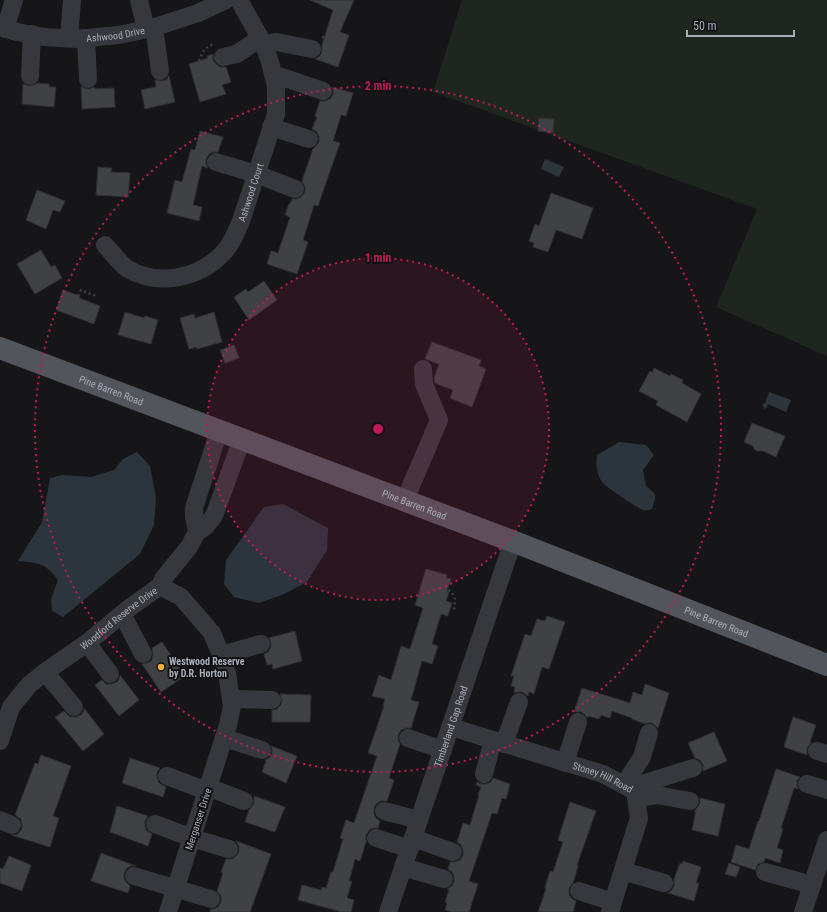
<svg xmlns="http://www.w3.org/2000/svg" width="827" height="912" viewBox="0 0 827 912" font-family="'Roboto Condensed',sans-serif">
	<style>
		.green { fill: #1e261f }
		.water { fill: #2c353c }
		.building { fill: #404145; stroke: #303034 }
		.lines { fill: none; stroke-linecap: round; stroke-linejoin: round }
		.path { stroke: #3d3f44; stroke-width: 2.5; stroke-dasharray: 2 3; stroke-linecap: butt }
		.minor { stroke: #37383d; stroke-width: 18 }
		.major { stroke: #53555c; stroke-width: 22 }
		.ring { fill: none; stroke: #c2185b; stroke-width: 2; stroke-dasharray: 2 4 }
		.poi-dot { fill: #f2b134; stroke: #111113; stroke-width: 1.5 }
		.labels { text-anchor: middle; stroke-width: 4; stroke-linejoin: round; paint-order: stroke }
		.street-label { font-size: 10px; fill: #a8adb8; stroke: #111113 }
		.poi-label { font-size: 10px; font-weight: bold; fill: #a8adb8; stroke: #111113; text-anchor: start }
		.centre { fill: #c2185b; stroke: #111113; stroke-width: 2 }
		.ring-label { font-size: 12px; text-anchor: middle; font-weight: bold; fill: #c2185b; stroke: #111113; stroke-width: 4; stroke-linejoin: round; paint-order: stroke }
	</style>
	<rect width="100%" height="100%" fill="#161618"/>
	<!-- green -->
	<path class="green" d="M462,0H827V356L716,307L757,209L433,92Z"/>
	<!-- water -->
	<path class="water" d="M545,159L564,167L559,177L541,169Z
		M769,392L791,400L786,412L768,404L767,407L765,409L763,407V404L765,403Z
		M619,442L646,445L654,455L643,470L646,486L655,494V499L652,509C649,510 645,511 643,510C639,509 603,485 602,482C596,473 596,465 597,455Z
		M137,452L150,466L156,498L154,525L140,554L63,617L52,611L51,599L58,580C46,563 38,563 18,561L42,522L50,478L62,475L91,477L114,470L123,459Z
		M283,504L328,528L327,550L307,582L282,595L259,603L234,597L224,584L226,560L264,507Z"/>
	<!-- building -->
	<path class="building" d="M310,0H354L340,32L349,35L338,67L315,59L320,56L322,51V45L333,10Z
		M213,54V60L216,64L220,67H226L231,82L222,85L226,94L200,102L189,64L208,58L207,56Z
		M169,76L175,102L145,109L141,90L156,87L155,80L162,81L166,80Z
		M38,83L49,84V87H56L54,107L22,104L23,84L30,86L34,85Z
		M81,86L84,88L88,89L95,87V89L114,88L115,107L82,109Z
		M332,87L353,93L346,116L341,115L333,141L340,143L329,174L318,206L314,205L303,240L308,242L297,274L267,264L271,251L278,253L290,217L285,215L289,204H290L292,199H297L301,197L305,192V187L302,181L313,149L316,146L319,142V137L317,132L312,129L317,117L315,116L320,101H325L330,99L333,95V89Z
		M539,118L554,119L553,133L538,131Z
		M200,131L223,137L218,152H213L209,154L206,159V164L208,168L202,166L193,205L202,207L199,221L167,213L175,180L182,182L191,149L195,150Z
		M98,167L112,168L111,172L130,173L128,197L96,195Z
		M37,190L65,201L60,212L53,210L46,229L26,220Z
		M551,193L593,208L582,239L556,230L548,252L533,247L534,243L529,241L535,224L539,226Z
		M41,250L51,267L55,265L62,278L35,294L17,264Z
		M264,281L277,300L249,320L234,297L246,289L248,292Z
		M63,290L80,296L79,298L100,306L94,324L56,310Z
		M125,312L144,318L145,316L158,320L151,344L118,335Z
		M214,312L222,342L197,349V347L189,349L180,318L194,314L195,318Z
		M432,342L481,360L479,366L486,369L472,407L450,398L453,390L435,383L434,378L439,364L425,359Z
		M234,345L239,358L225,363L220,350Z
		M654,368L670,376L671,374L683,380L682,383L701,394L687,422L656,405L658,401L639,391L650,371L652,373Z
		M752,423L785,436L776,457L763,451H757L754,449L753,446L744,442Z
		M426,569L447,575L446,578L451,579L447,591L449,592L446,601L452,603L448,616L441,614L432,644L438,646L432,664L422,661L411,700L419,702L411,728H406L401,730L398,735V740L400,744L389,778L394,780L387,801H381L376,804L374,808V814L376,818L380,821L378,828H373L369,830L366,835V840L367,843L366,842L360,861L355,859L349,881H352L347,898L354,900L351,912H342L298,900L302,885L321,890L322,887L326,888L331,872H333L343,839L340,838L346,820L354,823L377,756L368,753L384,706H383L385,699L372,696L379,675L391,680L401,646L410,649L423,608L415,605Z
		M547,616L565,622L549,669L542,667L534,694L529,692L528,696L522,692H518L514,693L515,687L511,686L514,676H511L525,634L531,636L537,619L545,621Z
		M295,631L302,661L273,669L272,664L267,665L264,654L268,652L271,647V642L269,638Z
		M162,642L185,676L161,692L142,664L148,663L152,660L153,654L152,648Z
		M120,675L139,700L119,716L95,685L102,680L106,684H112L117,682L119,679Z
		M645,684L669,693L658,728L656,726L652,723H647L645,724L632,719V718L612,711L610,718L601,715L599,719L588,716V718L585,715L581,712H574L582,688L630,703L633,692L642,695Z
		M280,694L311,695L310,722H272V710L277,709L281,705L282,700Z
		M84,708L104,734L83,751L55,717L64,711L70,717H76L81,715L84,711Z
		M793,717L816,725L810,742H811L810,744L807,748V755L784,747Z
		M714,732L727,761L703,771V765L700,760L695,758L688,743Z
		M271,746L297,756L286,783L262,772L266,761L265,760L269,758L272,754V748Z
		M41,755L71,766L53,816L59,818L50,847L11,835H14L18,834L22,829V824L21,819L15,815L35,763L38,764Z
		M130,758L160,768L157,772V777L159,783L166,787L163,797L122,783Z
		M776,769L800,777L797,781V786L798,789L794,788L781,828L783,829L777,848L783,850L780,863L765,858L764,862L758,864L755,870L731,862L736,845L749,849L758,821H759Z
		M493,778L510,784L506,799L502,798L497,814L492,813L469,881L478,884L469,912H452L445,910L447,903L445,902L449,890L447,889L452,886L454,882V876L452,872L448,869L450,862H455L460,860L463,855V850L461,845L457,842L463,823L470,825L479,795H478L481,787L476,785L477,782L481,784H486L491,782Z
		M254,796L285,807L275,832L245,822L249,810L254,804Z
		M700,798L725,804L718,836L692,830L696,811H694L698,807L700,803Z
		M570,802L596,811L577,865L578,866L573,883L569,888V894L571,898L576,901L573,912H538L546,889L545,888L550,871L553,872L563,842L558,840Z
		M117,806L148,816L145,821V826L147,831L152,834L148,846L110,832Z
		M236,841L271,854L250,912H210L211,909H214L218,907L221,902V896L217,891L223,873L221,872L226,859H232L236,856L239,852V846Z
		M101,853L136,866H131L127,868L124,873V879L127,883L130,886L128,893L91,881Z
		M9,856L31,865L22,891L0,883V868L3,869Z
		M683,861L701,867L696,883H699L694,901L668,893L672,890L674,886V879L680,863L682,864Z
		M729,863L740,867L736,877L725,874Z"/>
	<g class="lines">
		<!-- path -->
		<path class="path" d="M322,37L328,39
			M199,61C202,53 204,48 213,44
			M78,296L81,290L96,296
			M444,588L452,592L455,599L454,610"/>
		<!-- minor -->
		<g class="minor">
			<path d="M139,0L146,29"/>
			<path id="s1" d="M0,27L17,32L44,37L77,39L119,35L152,28L198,13L226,0"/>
			<path d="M154,27L160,71"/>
			<path d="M5,29L14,0"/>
			<path d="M71,38L70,25L72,0"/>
			<path d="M86,38L88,79"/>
			<path d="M264,45L276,42L312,49"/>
			<path d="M223,57L237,54L260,38"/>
			<path d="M273,74L323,91"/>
			<path d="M30,76L32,34"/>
			<path d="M271,127L309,139"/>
			<path d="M216,162L256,174L295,189"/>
			<path id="s2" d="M105,245C110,250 122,266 128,269C159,287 200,278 223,253C232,244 236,232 241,221L276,114V86L270,62L264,45L239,0"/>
			<path d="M405,500L439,420L424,384L423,369"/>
			<path d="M197,532L194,517V508L219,431"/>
			<path d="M160,586L181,597L212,633L221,655L227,673L232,706L228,725L168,912"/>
			<path d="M122,614L143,654"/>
			<path d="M87,643L110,674"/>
			<path d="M221,655L261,644"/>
			<path d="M45,672L74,707"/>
			<path d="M231,699L272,700"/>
			<path id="s3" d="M451,727L603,774L635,791L639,818L610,912"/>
			<path d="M224,738L262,750"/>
			<path d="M408,738L443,750"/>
			<path id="s4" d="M0,741L11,707L29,685L45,672L87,643L128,609L160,586L163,579L189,547L197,532L206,526L214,516L242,439"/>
			<path d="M504,744L519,702"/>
			<path d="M817,751L827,754"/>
			<path d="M565,763L578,722"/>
			<path d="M484,774L493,740"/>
			<path d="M167,776L207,791"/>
			<path d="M807,784L827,790"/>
			<path d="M624,785L642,757L649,733"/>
			<path d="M208,787L244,801"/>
			<path d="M629,788L693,768"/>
			<path d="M636,798L657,795L690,801"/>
			<path d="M384,811L419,820"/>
			<path d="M0,820L12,825"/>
			<path d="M155,824L192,838L229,849"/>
			<path d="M376,838L410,849"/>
			<path d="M413,838L453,852"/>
			<path d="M403,867L444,879"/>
			<path d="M623,871L664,883"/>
			<path d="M765,872L812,885"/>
			<path d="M134,876L211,899"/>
			<path d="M579,891L613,902"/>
			<path id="s5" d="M388,912L513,541"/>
			<path d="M803,912L827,840"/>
		</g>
		<!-- major -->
		<path class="major" id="s6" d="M0,348L520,544L827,665"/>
	</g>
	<!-- distance rings -->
	<circle cx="378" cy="429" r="171" fill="#c2185b" fill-opacity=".12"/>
	<g class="ring">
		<circle cx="378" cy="429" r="171"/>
		<circle cx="378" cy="429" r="343"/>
	</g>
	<!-- markers -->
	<circle class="poi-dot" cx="161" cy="667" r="4"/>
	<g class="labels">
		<!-- street labels -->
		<g class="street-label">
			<text dy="4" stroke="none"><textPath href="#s1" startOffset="117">Ashwood Drive</textPath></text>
			<text dy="4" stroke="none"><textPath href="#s2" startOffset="204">Ashwood Court</textPath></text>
			<text dy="4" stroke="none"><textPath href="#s6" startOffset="119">Pine Barren Road</textPath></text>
			<text dy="4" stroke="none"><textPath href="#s6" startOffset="443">Pine Barren Road</textPath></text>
			<text dy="4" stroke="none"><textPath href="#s4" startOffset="176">Woodford Reserve Drive</textPath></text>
			<text dy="4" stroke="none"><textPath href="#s6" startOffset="767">Pine Barren Road</textPath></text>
			<text dy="4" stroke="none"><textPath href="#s5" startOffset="196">Timberland Gap Road</textPath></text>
			<text dy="4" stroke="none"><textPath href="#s3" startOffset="160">Stoney Hill Road</textPath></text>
			<text transform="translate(198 819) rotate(-72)" y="4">Merganser Drive</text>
		</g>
		<!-- poi labels -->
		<g class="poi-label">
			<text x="169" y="665">Westwood Reserve<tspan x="169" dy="12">by D.R. Horton</tspan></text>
		</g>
	</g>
	<circle cx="378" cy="429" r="6" class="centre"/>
	<g class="ring-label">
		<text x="378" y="90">2 min</text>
		<text x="378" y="262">1 min</text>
	</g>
	<!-- scale -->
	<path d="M687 30v6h107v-6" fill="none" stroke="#a8adb8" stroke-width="2"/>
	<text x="693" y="30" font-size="12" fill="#a8adb8" stroke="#111113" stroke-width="3" paint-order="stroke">50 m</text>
</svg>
